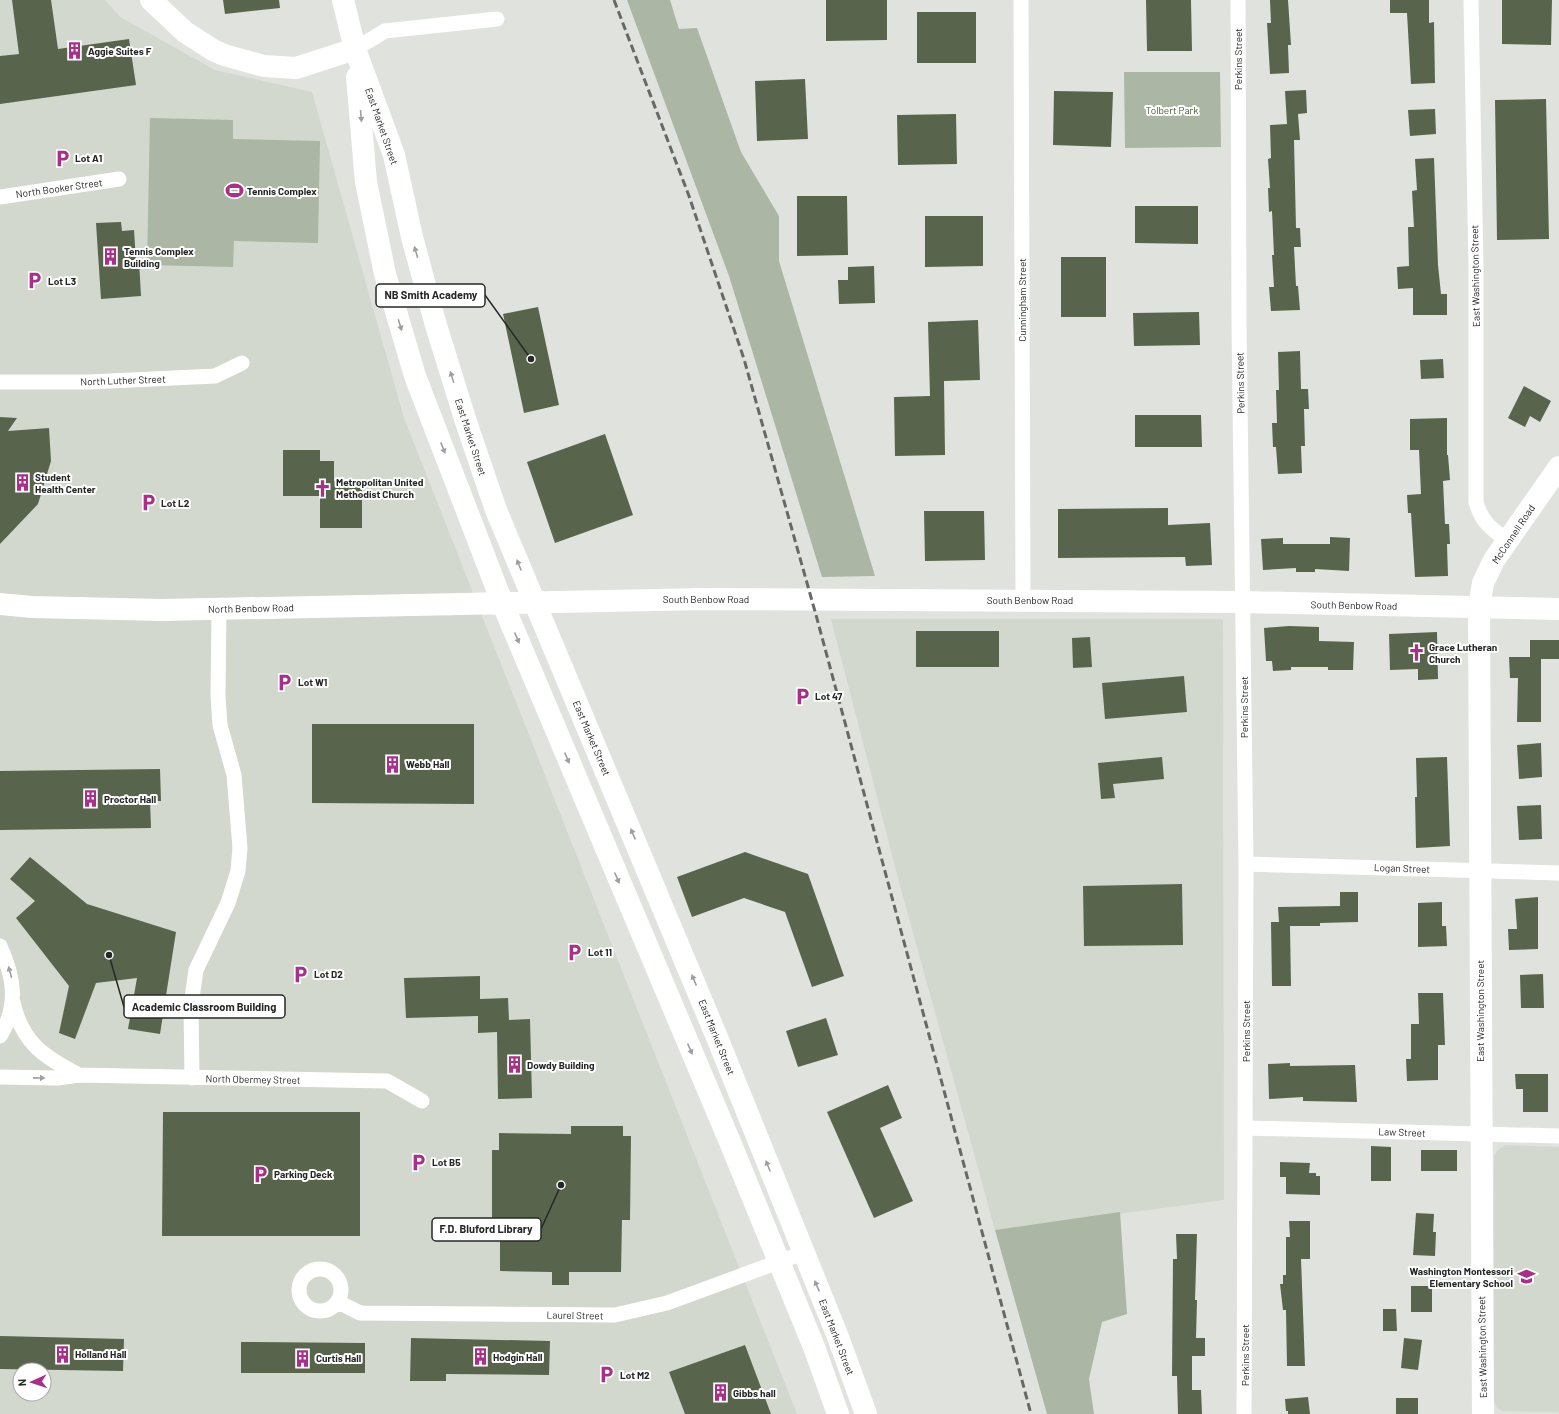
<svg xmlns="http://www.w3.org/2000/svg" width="1559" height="1414" viewBox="0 0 1559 1414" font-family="Barlow,sans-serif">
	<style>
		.built { fill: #d2d8cd; fill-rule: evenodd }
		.green { fill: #acb6a4 }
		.building { fill: #58654c }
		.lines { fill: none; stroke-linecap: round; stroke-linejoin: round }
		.street { stroke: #fff; stroke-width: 15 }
		.secondary { stroke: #fff; stroke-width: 22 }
		.rail { stroke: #676966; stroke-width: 3; stroke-dasharray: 8 4; stroke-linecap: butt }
		.oneway { fill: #9d9e9d }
		.labels { text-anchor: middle; stroke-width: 4; stroke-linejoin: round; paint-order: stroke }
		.poi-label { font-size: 10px; font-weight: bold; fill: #262826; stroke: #fff; text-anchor: start }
		.street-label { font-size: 10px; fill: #262826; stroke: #fff }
		.park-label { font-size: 10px; fill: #43592d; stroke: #fff }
		.leader { fill: none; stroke: #262826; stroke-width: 1.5 }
		.callout-dot { fill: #262826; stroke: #fff; stroke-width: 1.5 }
		.callout { fill: #fff; stroke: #262826; stroke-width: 1.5 }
		.callout-label { font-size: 11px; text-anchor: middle; font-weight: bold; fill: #262826 }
	</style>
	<rect width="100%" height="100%" fill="#e0e3dd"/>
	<!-- built -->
	<path class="built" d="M0,0H105L120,17L215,70L312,92L404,418L797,1414H0ZM20,1370H44V1394H20Z
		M831,619H1223L1224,1200L995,1230L899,882Z
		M1505,1145L1559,1147V1412L1503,1411L1497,1408L1493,1399L1494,1156L1498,1150Z"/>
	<!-- green -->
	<path class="green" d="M627,0H670L679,29L697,28L741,152L779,216V261L875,576L822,577L729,276Z
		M1124,72H1220L1221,147L1125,148Z
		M150,118L233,120V139L320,141L318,243L234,241L233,267L147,265Z
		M1120,1212L1127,1314L1102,1322L1089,1379L1094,1414H1047L995,1230Z"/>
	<!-- building -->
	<path class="building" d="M12,0H51L58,49L129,39L136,85L0,104V56L19,54Z
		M223,0H279L280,8L225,14Z
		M826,0H887V40L826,41Z
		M1146,0H1191L1192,51H1147Z
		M1270,0H1288L1291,45H1288L1289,73L1270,74L1267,23H1271Z
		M1390,0H1429V23L1434,22L1435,83L1411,84L1407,13H1390Z
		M1502,0H1552L1551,45L1502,44Z
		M917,12H976V63H917Z
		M805,79L808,139L757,141L755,81Z
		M1306,90L1307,113L1298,114L1300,140H1294L1296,228H1300L1301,247H1294L1296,286H1298L1300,310L1271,311L1269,287H1274L1272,255H1274L1272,211L1269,212L1268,188H1270L1268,159L1271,158L1270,125L1287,124L1285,91Z
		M1054,91L1113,92L1111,147L1053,145Z
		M1546,99L1549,239L1497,240L1495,100Z
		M1435,109L1436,134L1410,136L1408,110Z
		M956,114L957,164L898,165L897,115Z
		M1434,158L1438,265L1441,294H1447V315H1413V288L1398,289L1397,267L1409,266L1408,227H1414L1412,191L1417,190L1415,159Z
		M797,196H847L848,255L797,256Z
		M1135,206H1198V244L1135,243Z
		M925,216H983V266L925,267Z
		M121,222L122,231L134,230L136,261H139L141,296L101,299L96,223Z
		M1061,257H1106V317H1061Z
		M874,266L875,303L839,304L838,280H848V267Z
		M538,307L559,405L524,413L503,314Z
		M1199,312L1200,345L1134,346L1133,313Z
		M978,320L980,380L944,381L945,455L895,456L894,397L930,396L928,322Z
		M1300,351L1301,389H1308L1309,409H1304L1305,446H1301L1302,473L1278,474L1276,447H1273L1272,423H1277L1276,390H1279L1278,352Z
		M1443,359L1444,378L1421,379L1420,360Z
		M1524,386L1551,401L1540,422L1530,416L1525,427L1508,418Z
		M1135,415H1201L1202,447H1135Z
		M0,417L17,418L8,431L49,428L51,461L38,504L0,544Z
		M1447,418V455H1448L1450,480L1443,481L1445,524H1449L1450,544H1447L1448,576L1415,577L1411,513H1408L1407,495L1421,494L1419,450H1410V419Z
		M605,434L633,515L555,543L527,462Z
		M283,450H320V461H334V481H362V528H320V496H283Z
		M1168,508V525L1210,523L1212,565L1186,566L1185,557L1058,558V509Z
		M924,511H984L985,560L925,561Z
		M1330,537L1350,538L1349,571L1315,569V572H1296V568L1263,570L1261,539L1283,538V544H1330Z
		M1289,626L1319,627V641L1354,642L1353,670H1328V667H1291V670L1273,671L1272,661H1266L1264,628Z
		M916,631H999V667H916Z
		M1437,632L1438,679L1418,680V669L1390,670L1389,634Z
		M1090,637L1092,667L1073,668L1072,638Z
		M1530,640H1559V659H1541V722H1517L1518,678H1510L1509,657H1530Z
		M1184,676L1187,712L1105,719L1102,683Z
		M312,724H474V804L312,803Z
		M1541,743L1542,777L1519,779L1517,745Z
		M1162,757L1164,779L1113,784L1115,798L1101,799L1098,763Z
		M1447,757L1450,846L1416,848L1415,797H1417L1416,758Z
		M160,769L161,801H150L151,828L0,830V771Z
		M1541,805L1542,839L1519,840L1517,806Z
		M745,852L808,874L844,976L812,987L785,912L744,898L692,917L677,877Z
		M30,857L87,904L176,932L160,1034L128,1029L137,978L96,983L75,1039L59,1033L69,986L16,918L35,901L10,879Z
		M1182,884L1183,945L1084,946L1083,886Z
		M1340,892H1358V922L1320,923V926H1290L1291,986H1272L1271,922H1279L1278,907L1340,906Z
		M1538,897V949L1509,950L1508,929H1517L1515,899Z
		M1442,902V926H1446L1447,946L1418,947V903Z
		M1543,974L1544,1008H1521L1520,975Z
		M480,976V999L508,998L509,1020L530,1019L532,1098L498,1099L497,1032L478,1033V1016L406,1018L404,978Z
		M1418,993H1443L1445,1045H1438V1080L1407,1081L1406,1059H1411V1024H1419Z
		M826,1018L838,1055L798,1067L786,1031Z
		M1290,1063V1066L1355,1065L1357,1102L1303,1101V1097L1269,1099L1268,1064Z
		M1515,1074H1548V1112H1523V1089H1516Z
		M888,1085L902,1118L880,1128L913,1201L874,1218L827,1112Z
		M163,1112H360V1236H162Z
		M571,1126H623V1136H631L630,1220H622L621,1272H569V1285H552V1272L500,1271V1220H492V1150H499V1133L571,1134Z
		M1371,1146L1391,1147V1181H1371Z
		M1421,1150H1457V1171H1421Z
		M1280,1162L1310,1163L1309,1173H1316V1176H1320V1195L1286,1194V1177H1280Z
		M1416,1213L1434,1214L1433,1232H1436L1435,1256L1413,1255Z
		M1289,1221H1310V1259H1301L1305,1366H1287L1286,1310H1283L1280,1284H1283V1275H1286V1237H1290Z
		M1176,1234H1197L1195,1300H1197L1196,1338H1205V1356H1192V1390H1201L1202,1414H1178L1177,1376H1172L1173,1259H1177Z
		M1411,1286H1432V1312H1411Z
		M1383,1309H1396L1397,1331H1383Z
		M0,1336L124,1339L123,1371L0,1369Z
		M411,1338L550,1341L549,1375L446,1374V1381H410Z
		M1404,1338L1422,1340L1418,1370L1401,1368Z
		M241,1342L365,1343V1373H241Z
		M745,1345L771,1414H685L669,1372Z
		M1308,1397L1310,1414H1288V1411H1286L1285,1399Z
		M1396,1398H1418V1414H1396Z"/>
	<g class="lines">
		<!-- street -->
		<path class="street" d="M1021,0L1023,600
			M1238,0L1239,323L1246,864L1244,1414
			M1471,0L1476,267V502C1481,521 1491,529 1507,540
			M355,49L385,31L497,19
			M0,197L119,179
			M0,382H89L215,376L242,363
			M1246,864L1559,873
			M0,946C14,977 19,1005 0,1036
			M79,1075L387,1081L422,1101
			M0,1077L58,1078L79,1075C44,1057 22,1043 13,1002
			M192,1078L191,1005L196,970L228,903L238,871L240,848L234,775L220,725L218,696L219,609
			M1246,1128L1559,1136
			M299 1290a21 21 0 1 1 42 0a21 21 0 1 1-42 0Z
			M338,1302L360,1313L615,1315L667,1303L803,1253"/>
		<!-- secondary -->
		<path class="secondary" d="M151,0L185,32L213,50L224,55L264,66L296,68L355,49
			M343,0L355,49L394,155L412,237L435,322L466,422L496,510L716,1035L838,1337L866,1414
			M357,77L366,182L385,274L415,376L502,602L730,1142L814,1347L838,1414
			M0,604L32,607L162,610L705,599L1243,602L1559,609
			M1483,1414L1479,607L1483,583L1494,560L1559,467"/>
		<!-- rail -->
		<path class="rail" d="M614,0L689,196L744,359L816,615L1031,1414"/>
	</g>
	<!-- one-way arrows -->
	<defs><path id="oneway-solid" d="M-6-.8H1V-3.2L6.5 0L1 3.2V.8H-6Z"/></defs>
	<g class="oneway">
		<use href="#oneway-solid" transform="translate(361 116) rotate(85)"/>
		<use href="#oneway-solid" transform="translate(416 252) rotate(-106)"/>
		<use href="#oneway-solid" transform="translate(400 325) rotate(73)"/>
		<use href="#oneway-solid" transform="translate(452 377) rotate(-107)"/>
		<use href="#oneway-solid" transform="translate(443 448) rotate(69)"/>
		<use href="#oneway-solid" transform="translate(519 565) rotate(-112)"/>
		<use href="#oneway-solid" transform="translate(517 638) rotate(67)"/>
		<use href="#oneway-solid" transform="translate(567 758) rotate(67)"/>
		<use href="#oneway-solid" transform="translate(633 834) rotate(-113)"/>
		<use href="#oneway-solid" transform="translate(617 878) rotate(67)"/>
		<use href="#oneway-solid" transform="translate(10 972) rotate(-105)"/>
		<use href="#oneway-solid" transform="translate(694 980) rotate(-113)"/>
		<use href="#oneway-solid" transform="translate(690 1049) rotate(67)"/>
		<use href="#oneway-solid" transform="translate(39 1078) rotate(1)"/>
		<use href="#oneway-solid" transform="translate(768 1166) rotate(-112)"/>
		<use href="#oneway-solid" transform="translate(817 1286) rotate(-113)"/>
	</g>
	<!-- icons -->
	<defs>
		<symbol id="building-bare" viewBox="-9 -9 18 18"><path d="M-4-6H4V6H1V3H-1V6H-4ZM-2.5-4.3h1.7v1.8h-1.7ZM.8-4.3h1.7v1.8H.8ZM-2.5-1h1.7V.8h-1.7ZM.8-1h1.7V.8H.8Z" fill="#a73188" stroke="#fff" stroke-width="2.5" paint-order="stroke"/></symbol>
		<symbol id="parking-bare" viewBox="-9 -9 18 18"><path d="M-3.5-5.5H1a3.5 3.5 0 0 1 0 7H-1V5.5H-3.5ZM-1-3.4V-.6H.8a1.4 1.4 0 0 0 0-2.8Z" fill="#a73188" stroke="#fff" stroke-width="2.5" paint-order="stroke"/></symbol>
		<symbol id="stadium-bare" viewBox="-9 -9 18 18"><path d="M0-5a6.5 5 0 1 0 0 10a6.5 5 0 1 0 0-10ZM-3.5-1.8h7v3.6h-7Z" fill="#a73188" stroke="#fff" stroke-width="2.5" paint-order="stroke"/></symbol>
		<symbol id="church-bare" viewBox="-9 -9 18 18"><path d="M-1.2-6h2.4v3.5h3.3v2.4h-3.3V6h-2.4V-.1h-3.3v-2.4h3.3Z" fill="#a73188" stroke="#fff" stroke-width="2.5" paint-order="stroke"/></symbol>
		<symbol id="school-bare" viewBox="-9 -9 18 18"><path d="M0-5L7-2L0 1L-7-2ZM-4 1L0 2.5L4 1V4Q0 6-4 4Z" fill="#a73188" stroke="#fff" stroke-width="2.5" paint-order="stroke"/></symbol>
	</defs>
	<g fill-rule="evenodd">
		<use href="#building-bare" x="62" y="38" width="25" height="25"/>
		<use href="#parking-bare" x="50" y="146" width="25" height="25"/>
		<use href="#stadium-bare" x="222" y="178" width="25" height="25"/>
		<use href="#building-bare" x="98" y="244" width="25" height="25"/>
		<use href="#parking-bare" x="22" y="268" width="25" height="25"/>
		<use href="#building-bare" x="10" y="470" width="25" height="25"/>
		<use href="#church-bare" x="310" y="476" width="25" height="25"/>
		<use href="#parking-bare" x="136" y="490" width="25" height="25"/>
		<use href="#church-bare" x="1404" y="640" width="25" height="25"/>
		<use href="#parking-bare" x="272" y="670" width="25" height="25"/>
		<use href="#parking-bare" x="790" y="684" width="25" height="25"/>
		<use href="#building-bare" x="380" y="752" width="25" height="25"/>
		<use href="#building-bare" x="78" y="786" width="25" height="25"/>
		<use href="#parking-bare" x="562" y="940" width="25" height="25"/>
		<use href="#parking-bare" x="288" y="962" width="25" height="25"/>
		<use href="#building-bare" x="502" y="1052" width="25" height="25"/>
		<use href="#parking-bare" x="406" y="1150" width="25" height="25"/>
		<use href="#parking-bare" x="248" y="1162" width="25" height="25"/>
		<use href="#school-bare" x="1514" y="1264" width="25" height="25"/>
		<use href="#building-bare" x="50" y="1342" width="25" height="25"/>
		<use href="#building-bare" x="468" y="1344" width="25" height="25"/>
		<use href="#building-bare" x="290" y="1346" width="25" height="25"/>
		<use href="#parking-bare" x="594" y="1362" width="25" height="25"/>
		<use href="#building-bare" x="708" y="1380" width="25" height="25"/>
	</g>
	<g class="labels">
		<!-- poi labels -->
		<g class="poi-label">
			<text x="88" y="55">Aggie Suites F</text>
			<text x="75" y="162">Lot A1</text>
			<text x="247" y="195">Tennis Complex</text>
			<text x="124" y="255">Tennis Complex<tspan x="124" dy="12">Building</tspan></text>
			<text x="48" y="285">Lot L3</text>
			<text x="35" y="481">Student<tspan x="35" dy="12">Health Center</tspan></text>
			<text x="336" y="486">Metropolitan United<tspan x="336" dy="12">Methodist Church</tspan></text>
			<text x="161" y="507">Lot L2</text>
			<text x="1429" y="651">Grace Lutheran<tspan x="1429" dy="12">Church</tspan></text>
			<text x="298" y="686">Lot W1</text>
			<text x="815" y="700">Lot 47</text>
			<text x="406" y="768">Webb Hall</text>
			<text x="104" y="803">Proctor Hall</text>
			<text x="588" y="956">Lot 11</text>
			<text x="314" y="978">Lot D2</text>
			<text x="527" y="1069">Dowdy Building</text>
			<text x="432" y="1166">Lot B5</text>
			<text x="274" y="1178">Parking Deck</text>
			<text x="1513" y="1275" text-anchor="end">Washington Montessori<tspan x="1513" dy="12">Elementary School</tspan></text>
			<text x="75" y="1358">Holland Hall</text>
			<text x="493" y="1361">Hodgin Hall</text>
			<text x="316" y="1362">Curtis Hall</text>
			<text x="620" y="1379">Lot M2</text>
			<text x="733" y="1397">Gibbs hall</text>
		</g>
		<!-- street labels -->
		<g class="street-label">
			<text transform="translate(1238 59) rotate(-90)" y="4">Perkins Street</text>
			<text transform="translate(382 126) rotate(71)" y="4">East Market Street</text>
			<text transform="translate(59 188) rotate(-8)" y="4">North Booker Street</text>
			<text transform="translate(1475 276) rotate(-91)" y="4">East Washington Street</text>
			<text transform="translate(1022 300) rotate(-90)" y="4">Cunningham Street</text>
			<text transform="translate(123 380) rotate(-2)" y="4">North Luther Street</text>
			<text transform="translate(1240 383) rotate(-91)" y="4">Perkins Street</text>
			<text transform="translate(471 437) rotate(72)" y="4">East Market Street</text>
			<text transform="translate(1513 534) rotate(-56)" y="4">McConnell Road</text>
			<text x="706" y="603">South Benbow Road</text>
			<text x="1030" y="604">South Benbow Road</text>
			<text transform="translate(1354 605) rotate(1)" y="4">South Benbow Road</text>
			<text transform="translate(251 608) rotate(-1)" y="4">North Benbow Road</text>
			<text transform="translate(1244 707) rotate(-90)" y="4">Perkins Street</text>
			<text transform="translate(592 738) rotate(67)" y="4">East Market Street</text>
			<text transform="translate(1402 868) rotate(2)" y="4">Logan Street</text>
			<text transform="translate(1480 1011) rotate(-90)" y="4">East Washington Street</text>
			<text transform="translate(1246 1031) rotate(-90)" y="4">Perkins Street</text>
			<text transform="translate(717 1037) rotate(68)" y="4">East Market Street</text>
			<text transform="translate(253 1079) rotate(1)" y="4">North Obermey Street</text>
			<text transform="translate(1402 1132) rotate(2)" y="4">Law Street</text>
			<text transform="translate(575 1315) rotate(1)" y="4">Laurel Street</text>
			<text transform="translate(837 1337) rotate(69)" y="4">East Market Street</text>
			<text transform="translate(1482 1347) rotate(-91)" y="4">East Washington Street</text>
			<text transform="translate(1245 1355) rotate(-90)" y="4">Perkins Street</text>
		</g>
		<!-- park labels -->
		<g class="park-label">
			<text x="1172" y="114">Tolbert Park</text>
		</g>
	</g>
	<!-- callouts -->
	<path class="leader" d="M531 359L485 295M109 955L124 1007M561 1185L541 1229"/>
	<g class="callout-dot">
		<circle cx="531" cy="359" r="4"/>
		<circle cx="109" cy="955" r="4"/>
		<circle cx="561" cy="1185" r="4"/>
	</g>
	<g class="callout">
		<rect x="376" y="284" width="109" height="23" rx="4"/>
		<rect x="124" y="995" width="161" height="23" rx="4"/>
		<rect x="432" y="1218" width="109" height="23" rx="4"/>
	</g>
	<g class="callout-label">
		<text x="431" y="299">NB Smith Academy</text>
		<text x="204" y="1011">Academic Classroom Building</text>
		<text x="486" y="1233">F.D. Bluford Library</text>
	</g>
	<!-- north arrow -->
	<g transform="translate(32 1382) rotate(267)"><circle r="19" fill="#ffffff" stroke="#a8a9a8"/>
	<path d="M0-3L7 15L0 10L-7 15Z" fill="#a73188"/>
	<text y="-6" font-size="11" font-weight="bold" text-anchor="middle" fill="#262826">N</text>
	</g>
</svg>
